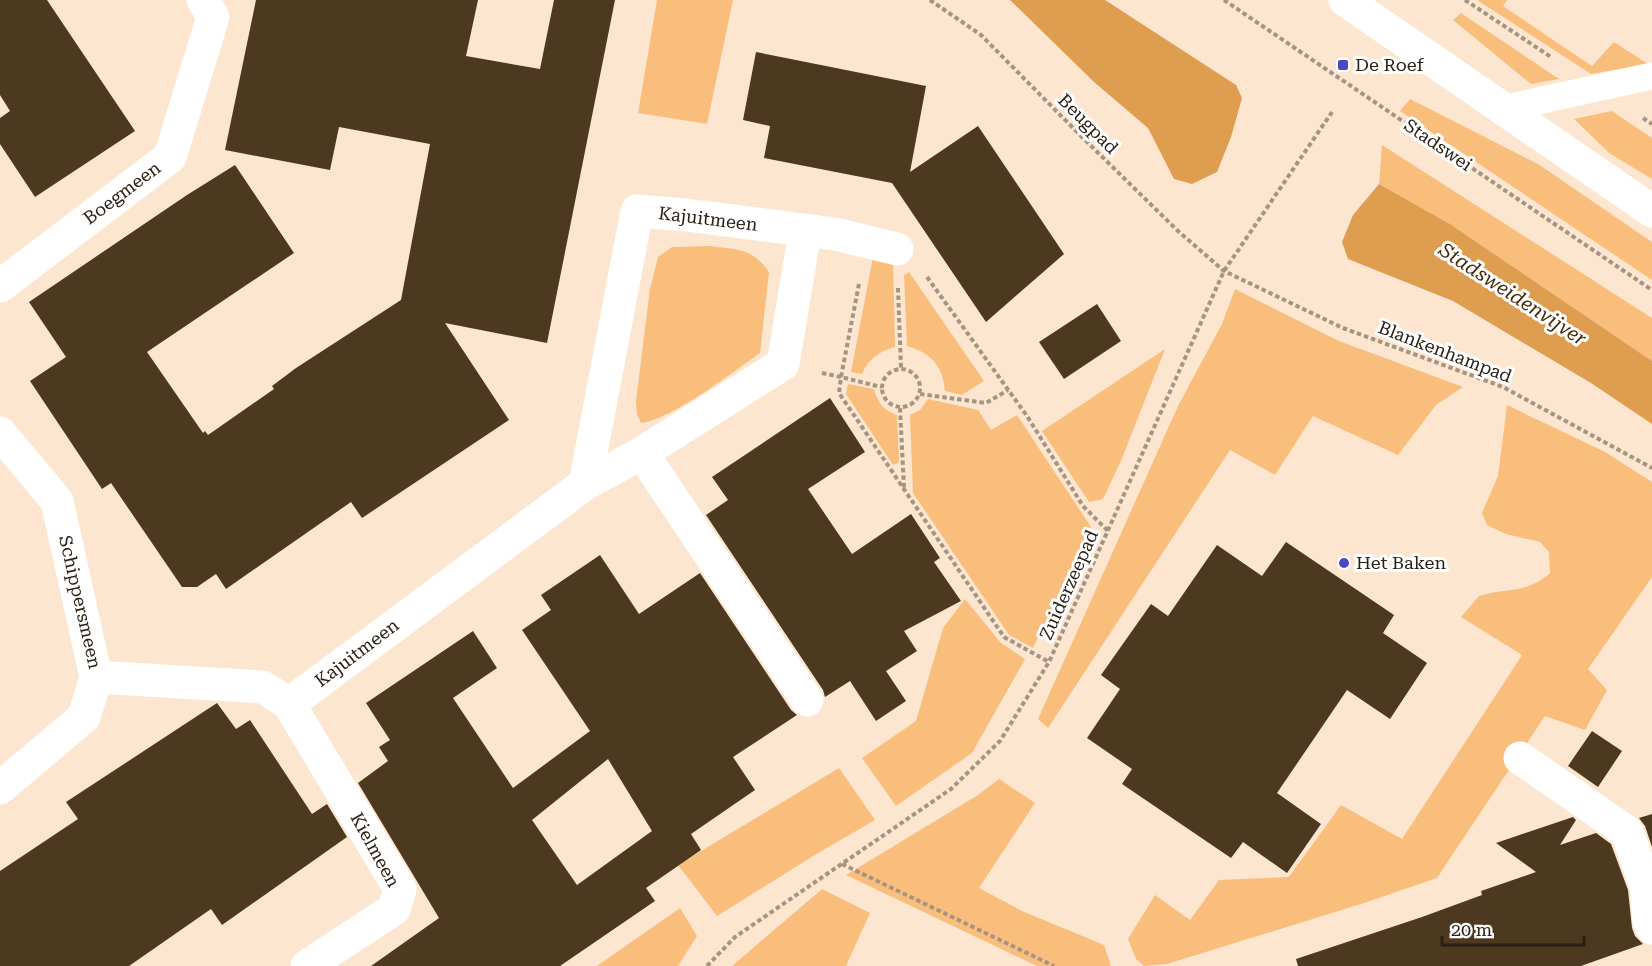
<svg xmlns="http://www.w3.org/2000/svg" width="1652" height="966" viewBox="0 0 1652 966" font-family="'Roboto Serif',serif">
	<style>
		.green { fill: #fabe7c }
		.water { fill: #df9d50 }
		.building { fill: #4d3820; fill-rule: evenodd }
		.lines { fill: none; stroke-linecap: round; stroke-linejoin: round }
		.path { stroke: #a59483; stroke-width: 4; stroke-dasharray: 4.5 3; stroke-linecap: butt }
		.lane { stroke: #fff; stroke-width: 27 }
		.street { stroke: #fff; stroke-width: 33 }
		.secondary { stroke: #fff; stroke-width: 33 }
		.poi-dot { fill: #4b49bf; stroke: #fff; stroke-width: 2 }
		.labels { text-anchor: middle; stroke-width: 6; stroke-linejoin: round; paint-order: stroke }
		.poi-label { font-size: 18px; fill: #2a2015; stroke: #fff; text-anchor: start }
		.street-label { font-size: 18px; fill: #2a2015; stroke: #fff }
		.water-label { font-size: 20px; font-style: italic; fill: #462b09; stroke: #fff }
	</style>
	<rect width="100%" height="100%" fill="#fce6d0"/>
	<!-- green -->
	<path class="green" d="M657,0H733L707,124L638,113Z
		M1477,0H1507L1503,6L1592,66L1614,42L1648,64L1591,74Z
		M1461,13L1559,79L1531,84L1453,20Z
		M1410,99L1538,164L1652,242V280L1400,111Z
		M1612,111L1652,138V179L1609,153L1574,119Z
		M1382,145L1652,318V361L1450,224L1379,184Z
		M711,246C739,250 752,248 769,272L760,353C733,372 671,420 641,423L637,415L636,401L650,289L658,257L672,247Z
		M874,252L893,256L895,347C880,351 868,359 862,374L851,372Z
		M909,272L984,381L962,395L945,391C943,366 931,353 907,346L904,275Z
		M1235,289L1339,341L1463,387L1436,405L1398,455L1313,416L1275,475L1230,450L1048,728L1038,719L1178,406L1222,324Z
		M1165,349L1121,461L1103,499L1089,502L1042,431Z
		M848,384L874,389C878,403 883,410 897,415L899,462L893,465L846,394Z
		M928,399L978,410L991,430L1017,415L1091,527L1033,648L1009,635L913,493L910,415L920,410Z
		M1507,405L1605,452L1652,482V577L1588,669L1607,690L1585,730L1545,716L1437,878L1361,904L1167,964L1144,966L1136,959L1128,939L1155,895L1190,920L1219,880L1289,877L1341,805L1402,839L1522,655L1461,617L1479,596C1507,587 1525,595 1550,573L1549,552L1540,542L1506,534L1487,525L1482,513L1498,476Z
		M965,599L1001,643L1025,659L972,753L896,806L862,758L916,721L943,628Z
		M839,768L875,820L818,853L717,916L678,865Z
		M999,779L1035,803L979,888L1022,911L1104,945L1111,966H1037L846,875L978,795Z
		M822,889L870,913L846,966H732Z
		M680,908L697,936L678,966H597Z"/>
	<!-- water -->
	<path class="water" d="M1010,0H1105L1236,85L1242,98L1231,137L1217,172L1192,184L1174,179L1148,128L1094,82Z
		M1379,184L1450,224L1652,361V424L1591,383L1453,301L1348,259L1342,242L1353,215Z"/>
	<!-- building -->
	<path class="building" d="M0,0H47L135,131L35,197L0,144V118L10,111L0,95Z
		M256,0H478L466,56L540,69L554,0H615L547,343L445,323L509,420L362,518L351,502L226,589L216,574L197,587H182L111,483L102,489L30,381L66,357L29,302L187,195L235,165L294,253L147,352L203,433L205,431L208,435L274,389L272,386L296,368L401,300L430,144L339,127L330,170L225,150Z
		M756,52L926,86L910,172L978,126L1064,254L986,322L892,183L764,158L770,126L743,120Z
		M1097,304L1121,341L1064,379L1039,342Z
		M830,398L865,452L808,489L852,554L911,514L940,558L934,562L961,601L904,631L917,651L886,671L906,701L876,721L850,681L825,697L823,690L706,515L728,500L712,477Z
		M1286,542L1394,615L1383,633L1427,663L1390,719L1347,690L1277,793L1321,824L1287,873L1243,842L1231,858L1122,784L1132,769L1087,738L1120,689L1101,675L1151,604L1168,616L1217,545L1262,576Z
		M600,555L639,614L700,573L791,710L797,715L733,757L755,790L691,834L701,850L646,888L655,901L560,966H371L439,918L358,783L388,761L379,747L390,740L366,703L473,631L497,668L453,698L513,788L590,731L522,630L551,610L541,595ZM608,759L652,831L577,885L532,820Z
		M217,703L236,729L250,720L312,814L327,804L347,837L222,925L211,909L129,966H0V871L78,819L66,802Z
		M1592,731L1622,751L1598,787L1568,766Z
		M1652,814V847L1645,826L1639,818Z
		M1573,817L1576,820L1560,845L1596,833L1611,844L1628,890L1632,928L1635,936L1643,944L1581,966H1298L1296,959L1422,917L1482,895L1481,891L1536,872L1496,843Z"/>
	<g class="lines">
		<!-- path -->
		<path class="path" d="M930,0L981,35L1082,137L1178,231L1224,271L1343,328L1503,387L1652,468
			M1224,0L1652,290
			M1465,0L1551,57
			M1643,118L1652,124
			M927,277L1027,416L1083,506L1108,531
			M859,284L841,377L881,387
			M898,288L901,368
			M882 388a19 19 0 1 1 38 0a19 19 0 1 1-38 0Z
			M822,373L841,377L839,393L1004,637L1049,662
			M920,394L986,403L1008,390
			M900,408L904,488
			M842,864L1054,966
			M707,966L735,937L951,789L1000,741L1049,662L1224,271L1332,112"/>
		<!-- lane -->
		<path class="lane" d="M1502,109L1652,76"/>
		<!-- street -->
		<path class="street" d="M0,286L170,157L213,17L203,0
			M0,433L57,501L96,677L84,717L0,788
			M642,453L807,700
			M585,484L637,211L686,215L835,234L897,249
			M96,677L263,687L289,704L585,484L642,453L783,364L805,232
			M289,704L400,889L394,909L307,966
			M1520,758L1627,832L1646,886L1649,921L1652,928"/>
		<!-- secondary -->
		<path class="secondary" d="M1345,0L1652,211"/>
	</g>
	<!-- markers -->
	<g class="poi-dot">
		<rect x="1337" y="59" width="12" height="12" rx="3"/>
		<circle cx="1344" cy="563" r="6"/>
	</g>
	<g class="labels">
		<!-- poi labels -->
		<g class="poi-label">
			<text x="1355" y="71">De Roef</text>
			<text x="1356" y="569">Het Baken</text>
		</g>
		<!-- street labels -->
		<g class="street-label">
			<text transform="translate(1088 124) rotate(45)" y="6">Beugpad</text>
			<text transform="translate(1438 145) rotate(34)" y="6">Stadswei</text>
			<text transform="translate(122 193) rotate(-37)" y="6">Boegmeen</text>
			<text transform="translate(708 219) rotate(7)" y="6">Kajuitmeen</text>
			<text transform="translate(1445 352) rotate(21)" y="6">Blankenhampad</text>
			<text transform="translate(1069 585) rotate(-66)" y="6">Zuiderzeepad</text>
			<text transform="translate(80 602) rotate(77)" y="6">Schippersmeen</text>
			<text transform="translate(357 653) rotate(-37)" y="6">Kajuitmeen</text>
			<text transform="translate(375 850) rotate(61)" y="6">Kielmeen</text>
		</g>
		<!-- water labels -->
		<g class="water-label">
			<text transform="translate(1513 294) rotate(33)" y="7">Stadsweidenvijver</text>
		</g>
	</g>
	<!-- scale -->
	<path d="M1442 936v9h142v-9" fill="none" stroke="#2a2015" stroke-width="3"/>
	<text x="1451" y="936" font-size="18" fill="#2a2015" stroke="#ffffff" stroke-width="4.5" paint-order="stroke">20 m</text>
</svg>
